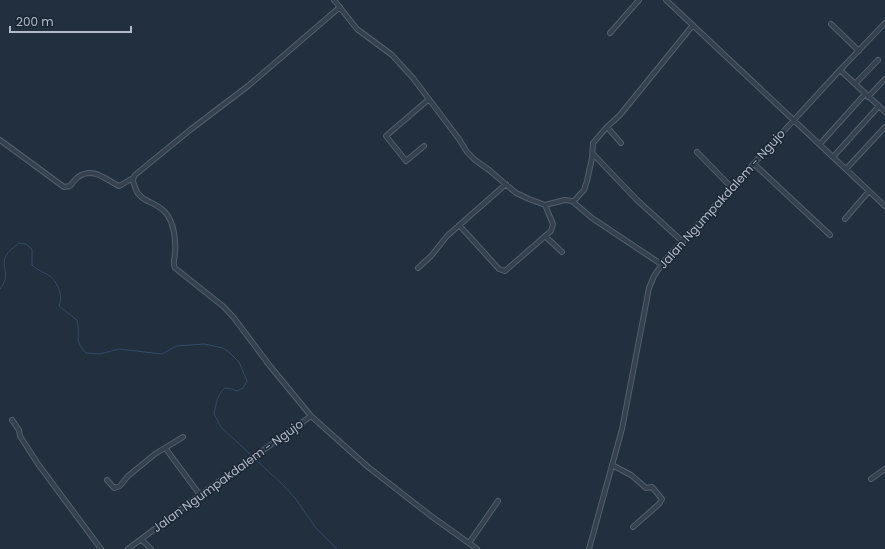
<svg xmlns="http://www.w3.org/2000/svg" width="885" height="549" viewBox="0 0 885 549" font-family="Poppins,sans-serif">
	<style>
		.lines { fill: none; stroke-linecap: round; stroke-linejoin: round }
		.stream { stroke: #344a68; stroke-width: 1 }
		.minor-casing { stroke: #545e6d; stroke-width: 6 }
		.minor { stroke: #36414f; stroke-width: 4 }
		.labels { text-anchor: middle; stroke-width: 3; stroke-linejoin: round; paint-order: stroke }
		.street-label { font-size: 12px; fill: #b2bbca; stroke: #1b2634 }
	</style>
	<rect width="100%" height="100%" fill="#222f3f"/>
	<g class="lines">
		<!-- stream -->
		<path class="stream" d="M0,289C12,274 0,268 6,256C8,251 15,247 19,243L26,244L32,249V265C38,271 45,272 51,277C59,285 63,296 59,306L77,320C81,335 73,340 86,353L100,354L119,349L162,354L176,346L204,344L223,348L230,353L239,362L247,381L243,388L237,391L232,389L225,388C217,394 216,405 214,414L221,427L252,456
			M254,458L283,485L295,498L316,528L337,549"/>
		<defs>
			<path id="minor" d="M334,0L357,29L392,55L413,78L459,139L467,152L475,160L489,170L516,193L529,199L545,205L565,200L572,201L592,218L661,264
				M666,0L885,206
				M831,24L859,51
				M610,33L639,0
				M855,84L878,60
				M868,97L885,79
				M879,106L885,112
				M0,140L64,187L70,186C72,184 75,179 78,177C93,166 106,180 119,186L133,178
				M621,143L607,127L620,115L693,25
				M820,144L865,94
				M424,146L406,161L386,136L429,99
				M697,152L732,188
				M593,154L637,200L683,242
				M833,157L879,106L840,70
				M754,164L830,235
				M846,169L885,127
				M573,202L584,190L587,181L592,158L593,143L607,127
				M845,219L869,191
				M459,225L499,269L505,271L551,231L553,224L545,205
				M545,236L562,252
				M418,268L431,256L447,236L506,184
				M311,416L270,366L234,318L224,307L175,268C172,262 175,258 175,253C176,240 174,222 165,212C155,201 139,202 135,187C133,182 132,180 135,175L190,130L248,86L340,7
				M12,420L19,430L20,436L38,464L101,549
				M166,449L200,495
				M612,465L631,475L646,488L652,487L662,499L659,504L633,527
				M871,479L885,469
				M107,480L114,488L120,486L128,476L155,454L183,437
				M142,540L151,549
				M469,543L498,501
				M128,549L200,495L311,416L368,467L431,516L477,549
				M589,549L622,429L649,288L654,276L665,260L840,70L885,23"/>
		</defs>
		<!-- minor casing -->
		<use href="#minor" class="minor-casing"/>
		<!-- minor -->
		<use href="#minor" class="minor"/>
	</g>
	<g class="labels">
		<!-- street labels -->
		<g class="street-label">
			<text transform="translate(722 199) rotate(-48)" y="4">Jalan Ngumpakdalem - Ngujo</text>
			<text transform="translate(228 476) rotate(-36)" y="4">Jalan Ngumpakdalem - Ngujo</text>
		</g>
	</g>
	<!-- scale -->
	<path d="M10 26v6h121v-6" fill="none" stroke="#b2bbca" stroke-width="2"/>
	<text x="16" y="26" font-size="12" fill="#b2bbca" stroke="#1b2634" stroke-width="3" paint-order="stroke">200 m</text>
</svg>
